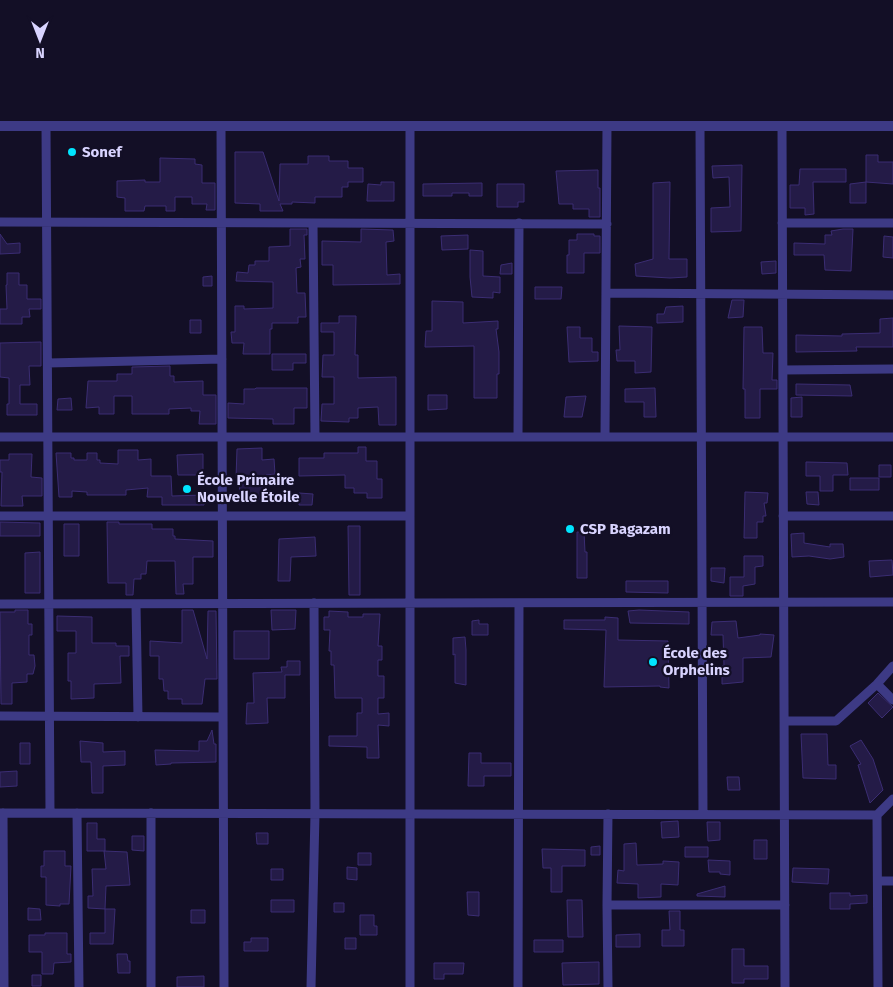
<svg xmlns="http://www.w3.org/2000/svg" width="893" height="987" viewBox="0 0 893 987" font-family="'Fira Sans',sans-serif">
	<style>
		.building { fill: #241b47; stroke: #3b2d73 }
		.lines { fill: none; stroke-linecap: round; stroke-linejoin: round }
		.minor { stroke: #3d3a85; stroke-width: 9 }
		.tertiary { stroke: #3d3a85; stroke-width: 10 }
		.poi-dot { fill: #00e5ff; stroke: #130f26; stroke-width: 2 }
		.labels { text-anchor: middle; stroke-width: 4.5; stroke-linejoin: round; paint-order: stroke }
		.poi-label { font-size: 15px; font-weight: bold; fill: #d9d4ff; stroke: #130f26; text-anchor: start }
	</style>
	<rect width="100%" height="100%" fill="#130f26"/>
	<!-- building -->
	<path class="building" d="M235,152H263L279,201L280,164H308V156H329V161H348V168H363V182H348V187H342V197H315V203L292,202V204H280L283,211H260V204L235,203Z
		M866,155H878V162H893V184L866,182Z
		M160,158L195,159V164L202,165V183H215V210H206L207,204H192V197H175V211H166V206H145L144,211H125V198L117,197V181L145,180V182H160Z
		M742,165L741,231L711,232V208L730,207L729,177L713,178L712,166Z
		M800,169H846V182H813L814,214L805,215V208H790V185H799Z
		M598,170V188H600V217H589V209H573V204H559L556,171Z
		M381,182H394V201H367L368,184L381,185Z
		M670,182L669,259H687V277L670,278L636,276L635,264L653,259V183Z
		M866,182V203H850V184Z
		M482,183V196H469V193H452V196H423V184Z
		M497,184H524V202H518V207H497Z
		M290,229H307V235H304L305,259H300L301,267L296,268L297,293H305L306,317H298V323H272V329H270V354H243L244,343H232L231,332H235V306H244V309L273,308V282L236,281L237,272L248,273L249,265H255V261H269V247L290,246Z
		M361,229L393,230L394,241L386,242L387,275L400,274V284L333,285V265H322V241L361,242Z
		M843,229H853L851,271L825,270L824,255H794V243L825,244V235H832L831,231Z
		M0,234L7,244L20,243V253L0,254Z
		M577,234H594V236H600V253H584V273H567V255H569V240H577Z
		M468,235V249L442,250L441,236Z
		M884,236L893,237V258L883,257Z
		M470,250L483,251V276L500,277V293L493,292V298L472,297L470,277Z
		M776,261V273L762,274L761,262Z
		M512,263V274H500L501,265Z
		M7,273H19V285H27V299H41V309H29L30,317H22V324H0V309H7L6,285H7Z
		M212,276V286H203V277Z
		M535,287H562L561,299H535Z
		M732,300H744L743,317L728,318Z
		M432,301L463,302V323L498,321V329H496L499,352V374H497V398H474V346L425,347L426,331H432Z
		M683,306V322L657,323V314H664L666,307Z
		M339,316H356L355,355H358V378L396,377V425H379L378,407L358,408V418H349V422L321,421L322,404H334V377H322L323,355H334V332H321V323H339Z
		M893,318V347H856L857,351L796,352V335L842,336V334L880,333V319Z
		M190,320H201V333H190Z
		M619,326L652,327L651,372L635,373V361H617L616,350H620Z
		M567,327H580V338H592V352H598V361L569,362Z
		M744,327H762L763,353H773L772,380H777V389H760V418H745V389H743Z
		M41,342V366H29L30,385H20V404H37V415H7V404H9V378L0,377V343Z
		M272,354H306V363H293V370H272Z
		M170,366V376H174V382L203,381V395H216V424H199L200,411H191V408L169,409V414H132V396H114V414H99V407L86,408L88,381H117V374H132V367Z
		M796,384L850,385L852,396L796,395Z
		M256,388H307V408H294V424H273V419L228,418V403L244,404V389H255Z
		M655,388L656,417H644V402H625V389Z
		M428,395H447V409L428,410Z
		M586,396L582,417H564L566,397Z
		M802,397V417H791V398Z
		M71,398L72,410H57L58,399Z
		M358,447H366V461H377V479H382V498H367V493H354V488H345V475L299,476V458H324V453H358Z
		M262,448V460L274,459L275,474L266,475V499H252V503L239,502L240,478H236L237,449Z
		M118,450H138V460L151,459V476H171L172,496L204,495V505H162V497H147L148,488L126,490V495H87V492L72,491V497H59L56,453H71V458H74V460H87V453H97V460H100V463L118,464Z
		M9,454H32L31,477L42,478V496H22L23,506H1L2,472H0V460H9Z
		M203,454V475H178L177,455Z
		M806,462L847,463L848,475H833V491H820V476H806Z
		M879,465H891V477H879Z
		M850,478H879V490H850Z
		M745,492L768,493L767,503H764L766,516H763V522H757V538H744Z
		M806,492H818L819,505L807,504Z
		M299,493L313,494L312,505H299Z
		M0,522L40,523V536H0Z
		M107,522H119V524H152V529H173V536H175V539L213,541V557H193V584H183L184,594H176L175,561H147L146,574H141V579H134L133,595H126V583H108Z
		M64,524H79V556H64Z
		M348,526H360V595H349Z
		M577,532H584L585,552H587V578H577Z
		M804,533V543L830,547V544H843L844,557L830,559L809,556L792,557L791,534Z
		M315,537L316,556L291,557L290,581H278L279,539Z
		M40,552V593H25V553Z
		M744,556H763V566L755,567V584L743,586V596H730V577H744Z
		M892,560L893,575L870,577L869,561Z
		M711,568H725L724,583L711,581Z
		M626,581H668V593L626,592Z
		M15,610H28V624H32V635H29V655H34L35,666L33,674H27V682L12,683V704H1L0,612H15Z
		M182,610H193L207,659L208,611H216L217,679H205L202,704H182V699H168V691H164L163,679H159V656H150V641L182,643Z
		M271,610H296L295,629L272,630Z
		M639,610L689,612V624L630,623L628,611Z
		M329,611L348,612V617H363V614H380L378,646H382V660H378V676H384V698H378V714L389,713V726L378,725L379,758H367V747L329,746V736H357V713H362V698H335L334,665H331V651H329L330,630H324V617H329Z
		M57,616L92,617V643H116V646H129V656H120L121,683L94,684V698L71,699V681H68V653H76V631H57Z
		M605,617L618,618V640L668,641L669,688L660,687V686L604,687L606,630L564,629V620H605Z
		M479,620V624H488V635H472V621Z
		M736,621L738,638L760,635V634L774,635L771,657L743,658V682L722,684V666H724L723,635H711L712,622Z
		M234,631H269V659H234Z
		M465,637L466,650V685L455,683V654L453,655V638Z
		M287,661H300V675H285V698H267L268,723L246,724L247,703H254L253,673L282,672L281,667H287Z
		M878,693L893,707L882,718L868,703Z
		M212,730L214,744H216V762L171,763V764L156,765L155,750L199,751V741H207Z
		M801,734H827L828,765H836V779L803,778Z
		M861,740L873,759L883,790L870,803L858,765L861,764L850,746Z
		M80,741L103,743V752L125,751V765L103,766V793H92L91,762H81Z
		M20,743H30V764H20Z
		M469,753H481V763H511V776H484V786H468Z
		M17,771V786L0,787V772Z
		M727,777H739L740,790H728Z
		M678,821L679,837L662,838L661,822Z
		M707,822H720V840L708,841Z
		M87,823H97V839H105V851H87Z
		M256,833H268V844H257Z
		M132,836H144V851L132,850Z
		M754,840H767V859H754Z
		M636,843L637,865L663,864V861L679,862L678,885L661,884V897L638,898V884L617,883L618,870L624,871V844Z
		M600,846V855H591V847Z
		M685,847H708V857H685Z
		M542,849L585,850V866H562V892H551V868H543Z
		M44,851H65V866H71L69,904H60V906L46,905V877H41V866H44Z
		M104,851L127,852L130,885L106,886L105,909L88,908V896H93L92,869H106Z
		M358,853H371V865H358Z
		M708,860L730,861V875L720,874V872H709Z
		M347,867L357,868V880L347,879Z
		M793,868L829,869L828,884L792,882Z
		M271,869H283V880H271Z
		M725,886V897L697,896V894Z
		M467,892H479V916L468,915Z
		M830,893H850V896L867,895V903L850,904V909H830Z
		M271,900H294V912H271Z
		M567,900H582L583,937H568Z
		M334,903H344V912H334Z
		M28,908L40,909L41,920H28Z
		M105,909H115L113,944H90V933H105Z
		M191,910H205V923H191Z
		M669,911H680V930H684V946H662V930H670Z
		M360,915H374V926H377V935H360Z
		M45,933H67V954H71V962L54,963L53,974H42V952H29V935H45Z
		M640,934V947H616V935Z
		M251,938H268V951H244V942H251Z
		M345,938H356V949H345Z
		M534,940H563V952H534Z
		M732,949H744V966H768V979H744V983H732Z
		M117,954H127L128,961H130V973H118Z
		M599,962V984L563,985L562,963Z
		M434,963H464L463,974H444V979H434Z
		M32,975H41V986H32Z
		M204,976V987H177V977Z"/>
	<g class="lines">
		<!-- minor -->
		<path class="minor" d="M46,126L50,813
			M221,126L224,987
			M410,126V987
			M700,126L703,814
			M782,126L785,987
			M0,222L607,224
			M313,223L315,437
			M782,223H893
			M606,293L893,295
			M48,363L222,359
			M783,370L893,369
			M0,437H893
			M518,437L519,223
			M605,437L607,126
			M0,516H410
			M783,516H893
			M0,604L893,602
			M136,604L138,717
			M877,684L893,700
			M0,716L223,717
			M784,721H836L877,684L893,666
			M0,813L877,815
			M3,813L4,987
			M77,813L79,987
			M151,813V987
			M608,814L607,905L608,987
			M878,881H893
			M607,905H785
			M311,987L315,814L314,603
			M518,987L519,603
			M878,987L877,815L893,799"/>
		<!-- tertiary -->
		<path class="tertiary" d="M0,126H893"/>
	</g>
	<!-- markers -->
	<g class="poi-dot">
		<circle cx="72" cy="152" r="5"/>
		<circle cx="187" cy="489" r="5"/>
		<circle cx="570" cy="529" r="5"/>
		<circle cx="653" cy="662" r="5"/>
	</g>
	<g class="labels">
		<!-- poi labels -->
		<g class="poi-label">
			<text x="82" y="157">Sonef</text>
			<text x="197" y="485">École Primaire<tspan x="197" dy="17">Nouvelle Étoile</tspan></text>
			<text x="580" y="534">CSP Bagazam</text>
			<text x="663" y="658">École des<tspan x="663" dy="17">Orphelins</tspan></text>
		</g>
	</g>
	<!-- north arrow -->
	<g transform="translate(40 40) rotate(180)" stroke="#130f26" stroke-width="4" paint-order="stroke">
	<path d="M0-4L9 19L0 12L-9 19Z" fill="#d9d4ff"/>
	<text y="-8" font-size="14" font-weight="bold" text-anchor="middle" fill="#d9d4ff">N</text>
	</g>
</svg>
